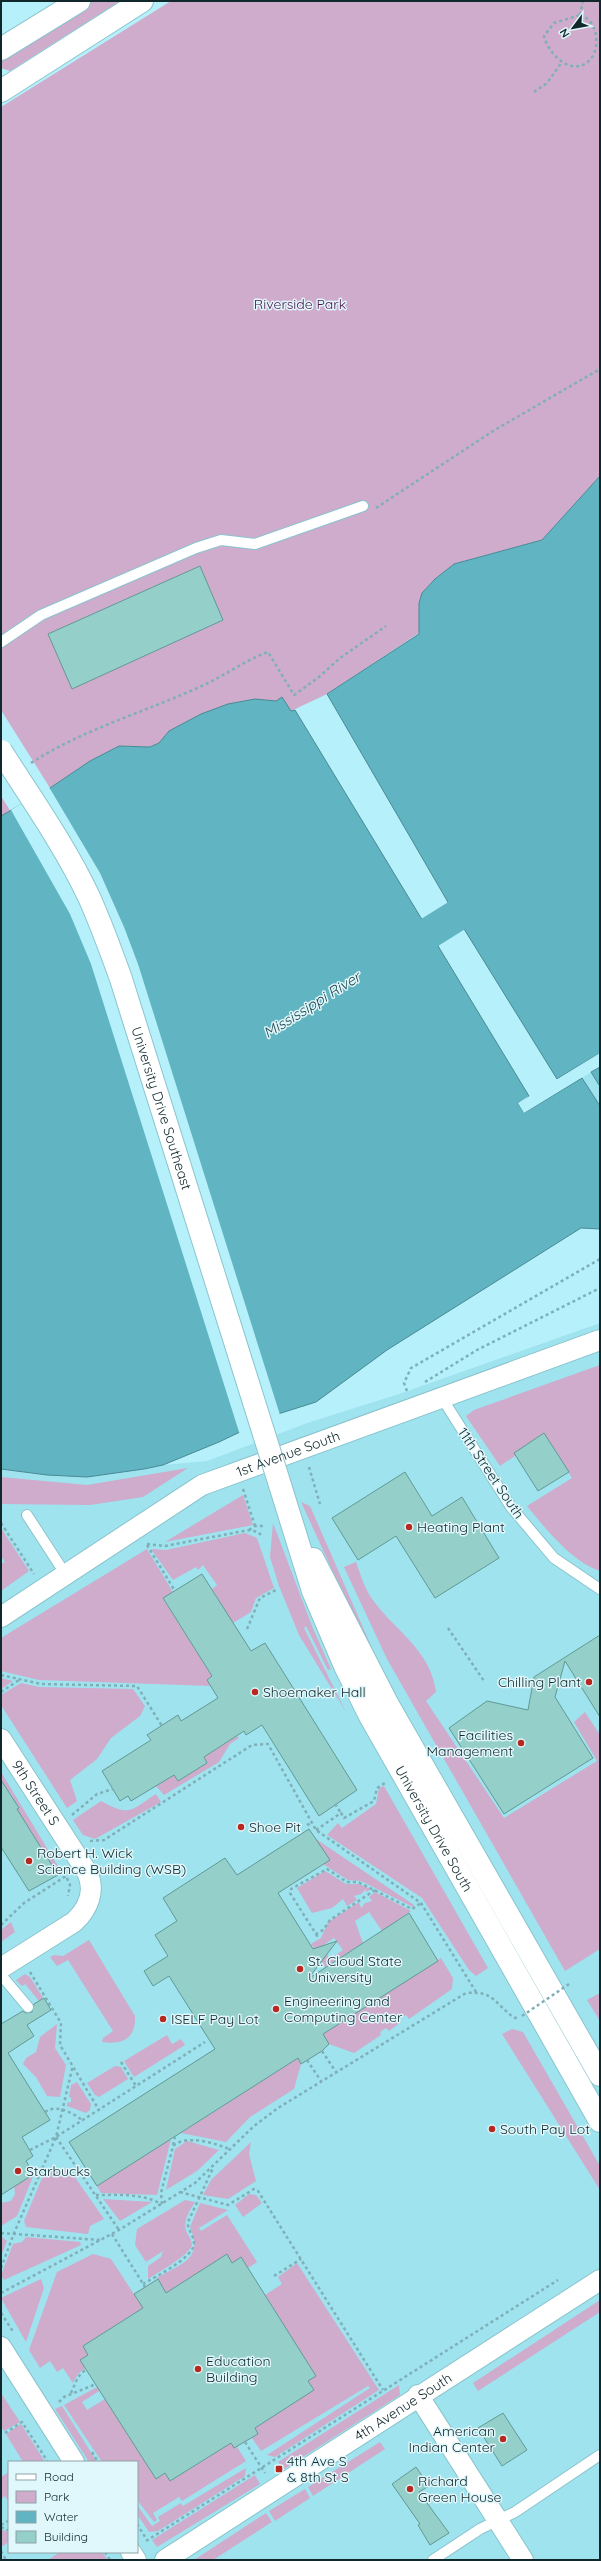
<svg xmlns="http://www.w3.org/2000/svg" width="601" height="2561" viewBox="0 0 601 2561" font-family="Quicksand,sans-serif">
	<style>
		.built { fill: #9fe3ef; fill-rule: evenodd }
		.green { fill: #cfabcc; fill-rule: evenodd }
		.water { fill: #61b4c1; stroke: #498a94 }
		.pier { fill: #b6f1fb }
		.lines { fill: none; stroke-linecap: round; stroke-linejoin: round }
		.river { stroke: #61b4c1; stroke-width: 32 }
		.building { fill: #94cfca; stroke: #609a95 }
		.service-casing { stroke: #8ac4cd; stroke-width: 12 }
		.minor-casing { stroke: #8ac4cd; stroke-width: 22 }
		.tertiary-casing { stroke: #8ac4cd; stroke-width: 24 }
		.path { stroke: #7fafb7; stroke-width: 2.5; stroke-dasharray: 3 3; stroke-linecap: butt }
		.service { stroke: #fff; stroke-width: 10 }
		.minor { stroke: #fff; stroke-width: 20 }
		.tertiary { stroke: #fff; stroke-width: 22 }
		.tertiary-bridge-casing { stroke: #8ac4cd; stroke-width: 24; stroke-linecap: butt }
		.path-bridge { stroke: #7fafb7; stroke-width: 2.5; stroke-dasharray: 3 3; stroke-linecap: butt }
		.tertiary-bridge { stroke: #fff; stroke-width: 22 }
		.poi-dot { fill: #b72920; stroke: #e0f7fb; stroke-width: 1.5 }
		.labels { text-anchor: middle; stroke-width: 3; stroke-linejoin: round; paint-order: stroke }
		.park-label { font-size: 14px; fill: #4e144c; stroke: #e0f7fb }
		.street-label { font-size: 14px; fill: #10282c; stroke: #e0f7fb }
		.poi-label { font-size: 14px; fill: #10282c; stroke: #e0f7fb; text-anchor: start }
		.water-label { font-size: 15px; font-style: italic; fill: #234a50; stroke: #e0f7fb }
	</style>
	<rect width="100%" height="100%" fill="#b6f1fb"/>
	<!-- built -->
	<path class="built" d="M591,1072L600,1084V1106L582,1078Z
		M600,1323V2560H1V1469L47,1475L87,1477L163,1465L207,1461L307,1423L402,1393ZM9,2462H137V2552H9Z"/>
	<!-- green -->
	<path class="green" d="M92,1H120L10,71L1,68L2,58Z
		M171,1H600V476L542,540L454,564L435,579L422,593L419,603V633L327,694L291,711L276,701L255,699L228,704L169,731L159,743L150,747L119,746L90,761L50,788L1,710V107Z
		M1,796L11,812L1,816Z
		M600,1365V1571C572,1562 545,1528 527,1506L572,1478L545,1436L500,1466L466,1416L474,1410Z
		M188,1468L143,1497L90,1505L1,1504V1477L87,1485Z
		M243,1495L253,1525L165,1542Z
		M301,1502L310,1506L372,1648L369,1650Z
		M273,1523L312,1626L331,1669L328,1670L306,1626L304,1628L346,1712L299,1635L279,1586L270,1557Z
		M1,1528L29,1571L1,1591V1564L5,1562L1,1556Z
		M245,1533L257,1538L274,1588L256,1598L251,1612L233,1623L212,1589L217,1585L203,1565L198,1570L196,1567L173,1580L151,1549L166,1550Z
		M147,1549L173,1592L163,1599L212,1676L207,1680L211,1686L39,1680L1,1671V1638Z
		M356,1562C360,1573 364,1586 370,1596C392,1629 431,1649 436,1692L426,1701L504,1818L597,1761L574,1722L585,1712L600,1735V1949L565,1971L387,1659L344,1567Z
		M1,1678L13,1681L1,1689Z
		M21,1683L39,1687L133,1689L145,1706L140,1716L111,1738L97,1759L70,1780L77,1801L67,1808L1,1705V1695Z
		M237,1736L239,1738L230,1744L219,1762L164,1795L156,1786L174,1775L178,1781L207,1763L204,1757Z
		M1,1772L62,1873L58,1875L24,1821L5,1817L19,1808L9,1791L1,1796Z
		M384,1786L488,1968L476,1976L469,1970L422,1898L327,1835L338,1823L342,1828L376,1804L379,1788Z
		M156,1794L161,1802L95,1839L83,1835L73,1820L101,1801C130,1817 130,1811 156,1794Z
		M316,1839L414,1905L413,1907L361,1881L348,1880L323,1864Z
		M325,1871L346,1884H359L371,1889L366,1892V1889L361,1894L354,1896L357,1900L347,1906L343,1899L332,1908L312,1913L297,1888Z
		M375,1892L411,1911L382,1931L369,1912L355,1921L363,1943L325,1967L311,1944L321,1938L328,1922L359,1902L361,1908L365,1903L372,1901L369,1897ZM334,1938L343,1950L330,1959L322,1946Z
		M11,1922L15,1932L1,1942V1930Z
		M89,1940L135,2016C136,2039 122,2045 102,2042L103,2038L113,2031L68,1960L57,1966L50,1957L54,1955L63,1956Z
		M441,1958L453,1978L452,1989L409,2019L406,2015L399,2019L401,2022L389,2031L386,2028L380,2032L381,2035L354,2053L329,2044L323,2034Z
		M25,1974L30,1977L43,1998L39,2001L25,1984L22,1986L16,1980Z
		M600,1993V2021L587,2000Z
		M57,2024L55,2048L66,2065L60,2097L47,2096L36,2077L23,2064L26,2058L36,2052L40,2037Z
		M512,2029L523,2032L600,2166V2190L502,2034Z
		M167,2035L172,2044L181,2039L185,2045L134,2077L124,2061Z
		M298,2058L301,2064L294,2089L250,2117L226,2142L181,2133Z
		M115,2066L121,2067L128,2079L99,2097L95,2095L87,2083Z
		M77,2082L91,2104L90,2110L86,2113L67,2106V2103L71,2102V2098L69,2097L71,2085Z
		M171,2139L157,2195L101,2193L97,2186Z
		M187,2141L219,2150L197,2171L166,2190L175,2149Z
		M251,2142L249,2154L256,2181L228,2199L203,2195L211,2180Z
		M68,2167L104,2219L90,2226L88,2234L26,2227L24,2221L45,2171H59Z
		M34,2174L17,2216L1,2226V2203L11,2201L15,2194L14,2186Z
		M249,2194L256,2195L262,2203L243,2217L235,2205Z
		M103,2199L152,2202L120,2221Z
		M185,2200L195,2202C189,2212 182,2222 187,2233C189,2236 192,2241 192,2245C190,2255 157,2273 148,2279V2266L161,2257L163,2251L146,2262L135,2245L137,2229Z
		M200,2203L228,2210L199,2228L201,2231L227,2215L257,2262L248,2268L232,2263L227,2254L166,2293L157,2278C181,2263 204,2260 190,2227Z
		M1,2236L7,2241L1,2256Z
		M26,2237L80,2242L81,2245L4,2280L1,2275L13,2244L22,2242Z
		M93,2254L111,2259L143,2308L83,2346L88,2355L85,2368L78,2374L73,2383L63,2368L57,2372L50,2361L40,2368L29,2350L57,2272Z
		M297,2263L379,2390L275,2457L267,2455L370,2388L368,2386L261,2451L252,2438L258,2434L255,2428L314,2390L308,2381L316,2376L265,2295L282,2284L278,2277Z
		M41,2279L44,2288L26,2342L1,2298Z
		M600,2300V2312L478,2391L473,2383Z
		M399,2385L400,2395L284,2469L278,2462Z
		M97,2387L99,2391L82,2402L87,2410L105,2399L156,2479L165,2473L171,2481L231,2443L234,2448L237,2447L246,2461L182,2501L179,2497L153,2513L157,2520L154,2522L137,2500V2462H102L64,2405Z
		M1,2393L20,2422L4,2431L1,2426Z
		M62,2406L97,2462H89L55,2409Z
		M21,2424L45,2462H23L6,2434Z
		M380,2442L385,2449L313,2496L308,2487Z
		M246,2468L245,2476L158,2531L149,2532L137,2514V2505L152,2526L160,2521L158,2517L181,2503L183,2506Z
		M9,2472V2502L5,2496L1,2499V2477Z
		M255,2475L260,2484L157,2547L152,2540Z
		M305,2489L310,2498L275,2521L269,2511Z
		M266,2513L272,2522L213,2560H194Z
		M1,2529L9,2533V2542L1,2547Z
		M60,2552H102L108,2560H48Z"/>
	<!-- water -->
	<path class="water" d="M600,476V1053L557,1079L456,916L327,694L419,634V603L422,593L435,579L454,564L542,540Z
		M282,697L291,711L295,710L529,1096L518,1103L524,1113L582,1078L600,1106V1229L581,1228L387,1350L316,1402L278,1414L219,1442L163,1465L144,1469L87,1477L47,1475L1,1469V816L50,788L90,761L119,746L150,747L159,743L169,731L201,714L228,704L255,699L276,701Z
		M600,1067V1084L599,1085L591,1072Z"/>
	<!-- pier -->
	<path class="pier" d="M49,787L100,873L124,927L138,964L280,1415L240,1435L91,964L70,914L11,810Z
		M600,1053V1055L558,1081L556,1080Z
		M581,1076H584L524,1113L518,1103L530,1095L520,1104L525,1111Z"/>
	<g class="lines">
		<!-- river -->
		<path class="river" d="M392,956L456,916L491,889"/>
	</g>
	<!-- building -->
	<path class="building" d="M200,566L223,620L72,689L48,634Z
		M544,1433L569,1472L538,1491L514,1453Z
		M405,1472L432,1516L462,1497L499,1558L435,1598L396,1536L358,1560L332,1518Z
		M202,1574L251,1651L265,1643L357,1790L319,1816L262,1725L246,1735L244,1731L204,1757L207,1763L178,1781L174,1775L131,1801L128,1796L120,1801L102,1771L151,1740L147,1735L178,1715L181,1721L218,1698L207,1680L212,1676L163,1598Z
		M600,1635V1717L565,1661L555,1697L593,1758L504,1814L449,1728L487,1701L528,1710L534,1677Z
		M1,1780L19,1808L17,1809L58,1875L29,1891L1,1847Z
		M309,1829L330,1860L278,1893L313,1949L337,1941L308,1979L409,1913L438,1961L323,2034L329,2044L322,2051L301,2064L298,2058L97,2186L69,2142L215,2049L169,1976L153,1986L144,1971L168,1956L155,1935L177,1921L163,1898L225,1858L237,1875Z
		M44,1998L51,2010L27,2025L34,2036L8,2053L50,2120L22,2137L33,2156L26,2161L34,2174L1,2195V2024L23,2011L26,2013L32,2012L34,2004Z
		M227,2254L232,2263L241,2257L316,2376L308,2381L314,2390L255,2428L258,2434L234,2448L231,2443L170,2481L165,2473L156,2479L80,2360L88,2355L83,2346L143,2308L134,2294L158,2279L166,2293Z
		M503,2413L527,2450L502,2466L478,2428Z
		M416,2467L429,2486L419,2492L449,2533L430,2545L418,2525L420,2524L392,2484Z"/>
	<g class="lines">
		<defs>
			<path id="service" d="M1,642L41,615L196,548L221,540L255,544L363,506
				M442,1398L511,1507L554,1558L600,1589
				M27,1515L66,1575
				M1,1975L28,2007
				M433,2560L480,2529L515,2512L600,2455"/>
			<g id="minor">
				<path id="s1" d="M1,1617L202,1485L600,1340"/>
				<path id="s2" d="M1,1739L87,1872C96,1891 88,1909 74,1922L1,1968"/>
				<path d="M1,2347L74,2462"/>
				<path d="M418,2395L523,2560"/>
				<path d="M131,2552L136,2560"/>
				<path id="s3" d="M165,2560L600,2280"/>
			</g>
			<g id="tertiary">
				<path d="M1,49L79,1"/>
				<path d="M1,91L142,1"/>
				<path id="s4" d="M280,1485L313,1591L345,1666L370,1716L600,2121"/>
				<path d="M313,1559L388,1705L600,2075"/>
			</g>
		</defs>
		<!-- service casing -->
		<use href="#service" class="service-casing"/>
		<!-- minor casing -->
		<use href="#minor" class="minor-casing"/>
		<!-- tertiary casing -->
		<use href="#tertiary" class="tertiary-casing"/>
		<!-- path -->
		<path class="path" d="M580,15C598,20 601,47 590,60C572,78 548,54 544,36L554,23Z
			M580,15L583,1
			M534,92L547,83L562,62
			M376,508L493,431L600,369
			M31,763C85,728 149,711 206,684C227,674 246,660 268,652L294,695L319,677L340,658L386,626
			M425,1382L477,1350L600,1288
			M407,1391L404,1383L411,1368L600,1259
			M309,1467L320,1504
			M243,1489L255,1526
			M1,1523L34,1574
			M249,1530L255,1526H263
			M147,1544L165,1546L249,1530L258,1532L262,1536
			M147,1545L175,1591
			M448,1628L484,1681
			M247,1629L260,1598L278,1589
			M1,1675L41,1684L137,1686L162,1726
			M1,1692L19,1680
			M335,1804L341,1813
			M72,1815L97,1794L113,1789
			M307,1825L312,1823
			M316,1830L341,1813L344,1818L374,1801L377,1788L385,1783
			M90,1841L104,1840L252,1745L268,1744L316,1830L421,1903L476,1992
			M375,1890L330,1920L323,1930L316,1934L290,1893L291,1889L327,1869L347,1882H358L412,1909L421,1903
			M1,1925L24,1903L66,1876L70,1885L68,1896
			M316,1934L319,1939
			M30,1972L61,2023L60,2045L99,2110
			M322,2051L336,2072
			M307,2060L321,2081
			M121,2062L136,2086
			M45,2112C57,2104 71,2112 82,2120
			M56,2137L119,2230
			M173,2145L175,2137
			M30,2150L56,2137L205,2042
			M180,2192L228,2205L254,2189L258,2191L383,2390
			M96,2195C117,2195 142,2193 161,2204
			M162,2204L161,2193L173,2146C186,2134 216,2143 231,2150
			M1,2233L100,2240
			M112,2234L145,2287
			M1,2268L14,2233L56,2137L73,2065
			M274,2276L301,2259
			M143,2284C155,2277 195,2257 194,2243C194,2235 187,2230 188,2222L213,2168
			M1,2293L119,2230L195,2183L254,2126L278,2108L466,1993C495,1990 496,2006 515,2018L518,2017
			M1,2313L14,2333
			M71,2393L78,2377L86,2369
			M59,2402L64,2397L96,2384
			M5,2433L22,2422L48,2462
			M245,2442L265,2473
			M92,2452L98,2462
			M137,2524L147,2540
			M1,2525L8,2521
			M1,2527L9,2531
			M146,2541L558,2280
			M1,2551L6,2560
			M105,2552L110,2560"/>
		<!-- service -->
		<use href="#service" class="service"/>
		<!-- minor -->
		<use href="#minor" class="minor"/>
		<!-- tertiary -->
		<use href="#tertiary" class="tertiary"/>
		<defs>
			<g id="tertiary-bridge">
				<path id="s5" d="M1,751C31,798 65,846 89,897C101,924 111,951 121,979L280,1485"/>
			</g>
		</defs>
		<!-- tertiary-bridge casing -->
		<use href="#tertiary-bridge" class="tertiary-bridge-casing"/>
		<!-- path-bridge -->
		<path class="path-bridge" d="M522,2016L569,1984"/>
		<!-- tertiary-bridge -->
		<use href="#tertiary-bridge" class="tertiary-bridge"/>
	</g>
	<!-- markers -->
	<g class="poi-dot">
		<circle cx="409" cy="1527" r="4"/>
		<circle cx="589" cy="1682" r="4"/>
		<circle cx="255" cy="1692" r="4"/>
		<circle cx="521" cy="1743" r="4"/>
		<circle cx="241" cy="1827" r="4"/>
		<circle cx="29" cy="1861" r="4"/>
		<circle cx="300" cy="1969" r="4"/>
		<circle cx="276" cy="2009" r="4"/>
		<circle cx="163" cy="2019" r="4"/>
		<circle cx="492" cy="2129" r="4"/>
		<circle cx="18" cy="2171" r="4"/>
		<circle cx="198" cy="2369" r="4"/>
		<circle cx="503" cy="2439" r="4"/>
		<rect x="275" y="2465" width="8" height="8" rx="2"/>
		<circle cx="410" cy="2489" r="4"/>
	</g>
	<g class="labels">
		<!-- park labels -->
		<g class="park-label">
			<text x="300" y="309">Riverside Park</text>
		</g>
		<!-- street labels -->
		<g class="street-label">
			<text dy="5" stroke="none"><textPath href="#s5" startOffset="394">University Drive Southeast</textPath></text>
			<text dy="5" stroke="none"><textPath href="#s1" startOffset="332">1st Avenue South</textPath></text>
			<text transform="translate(491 1473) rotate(56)" y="5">11th Street South</text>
			<text dy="5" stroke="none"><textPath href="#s2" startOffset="64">9th Street S</textPath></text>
			<text dy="5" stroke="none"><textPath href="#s4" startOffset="378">University Drive South</textPath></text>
			<text dy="5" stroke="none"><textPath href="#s3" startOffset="283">4th Avenue South</textPath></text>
		</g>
		<!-- poi labels -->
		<g class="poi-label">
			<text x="417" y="1532">Heating Plant</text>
			<text x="581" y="1687" text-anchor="end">Chilling Plant</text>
			<text x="263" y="1697">Shoemaker Hall</text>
			<text x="513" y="1740" text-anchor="end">Facilities<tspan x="513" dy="16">Management</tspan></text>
			<text x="249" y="1832">Shoe Pit</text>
			<text x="37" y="1858">Robert H. Wick<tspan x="37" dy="16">Science Building (WSB)</tspan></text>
			<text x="308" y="1966">St. Cloud State<tspan x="308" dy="16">University</tspan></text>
			<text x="284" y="2006">Engineering and<tspan x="284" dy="16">Computing Center</tspan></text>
			<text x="171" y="2024">ISELF Pay Lot</text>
			<text x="500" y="2134">South Pay Lot</text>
			<text x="26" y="2176">Starbucks</text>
			<text x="206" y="2366">Education<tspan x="206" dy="16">Building</tspan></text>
			<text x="495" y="2436" text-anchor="end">American<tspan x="495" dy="16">Indian Center</tspan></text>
			<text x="287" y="2466">4th Ave S<tspan x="287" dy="16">&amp; 8th St S</tspan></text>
			<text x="418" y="2486">Richard<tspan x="418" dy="16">Green House</tspan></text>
		</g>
		<!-- water labels -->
		<g class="water-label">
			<text transform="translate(312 1005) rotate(-32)" y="5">Mississippi River</text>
		</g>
	</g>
	<!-- border -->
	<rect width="601" height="2561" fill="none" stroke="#10282c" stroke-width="4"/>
	<!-- legend -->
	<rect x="8" y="2461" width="130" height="92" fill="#e0f7fb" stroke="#8da4a8"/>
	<rect x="16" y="2474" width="20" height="6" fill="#ffffff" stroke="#8da4a8"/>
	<text x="44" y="2481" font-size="12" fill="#10282c">Road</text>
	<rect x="16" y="2491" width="20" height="12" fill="#cfabcc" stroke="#8da4a8"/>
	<text x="44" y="2501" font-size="12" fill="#10282c">Park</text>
	<rect x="16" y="2511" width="20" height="12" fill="#61b4c1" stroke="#8da4a8"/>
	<text x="44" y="2521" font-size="12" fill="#10282c">Water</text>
	<rect x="16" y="2531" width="20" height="12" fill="#94cfca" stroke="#8da4a8"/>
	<text x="44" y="2541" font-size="12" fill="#10282c">Building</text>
	<!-- north arrow -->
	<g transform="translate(573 28) rotate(238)" stroke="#e0f7fb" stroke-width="3" paint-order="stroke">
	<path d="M0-3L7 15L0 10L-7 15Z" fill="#10282c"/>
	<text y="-6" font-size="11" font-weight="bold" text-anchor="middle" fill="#10282c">N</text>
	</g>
</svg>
